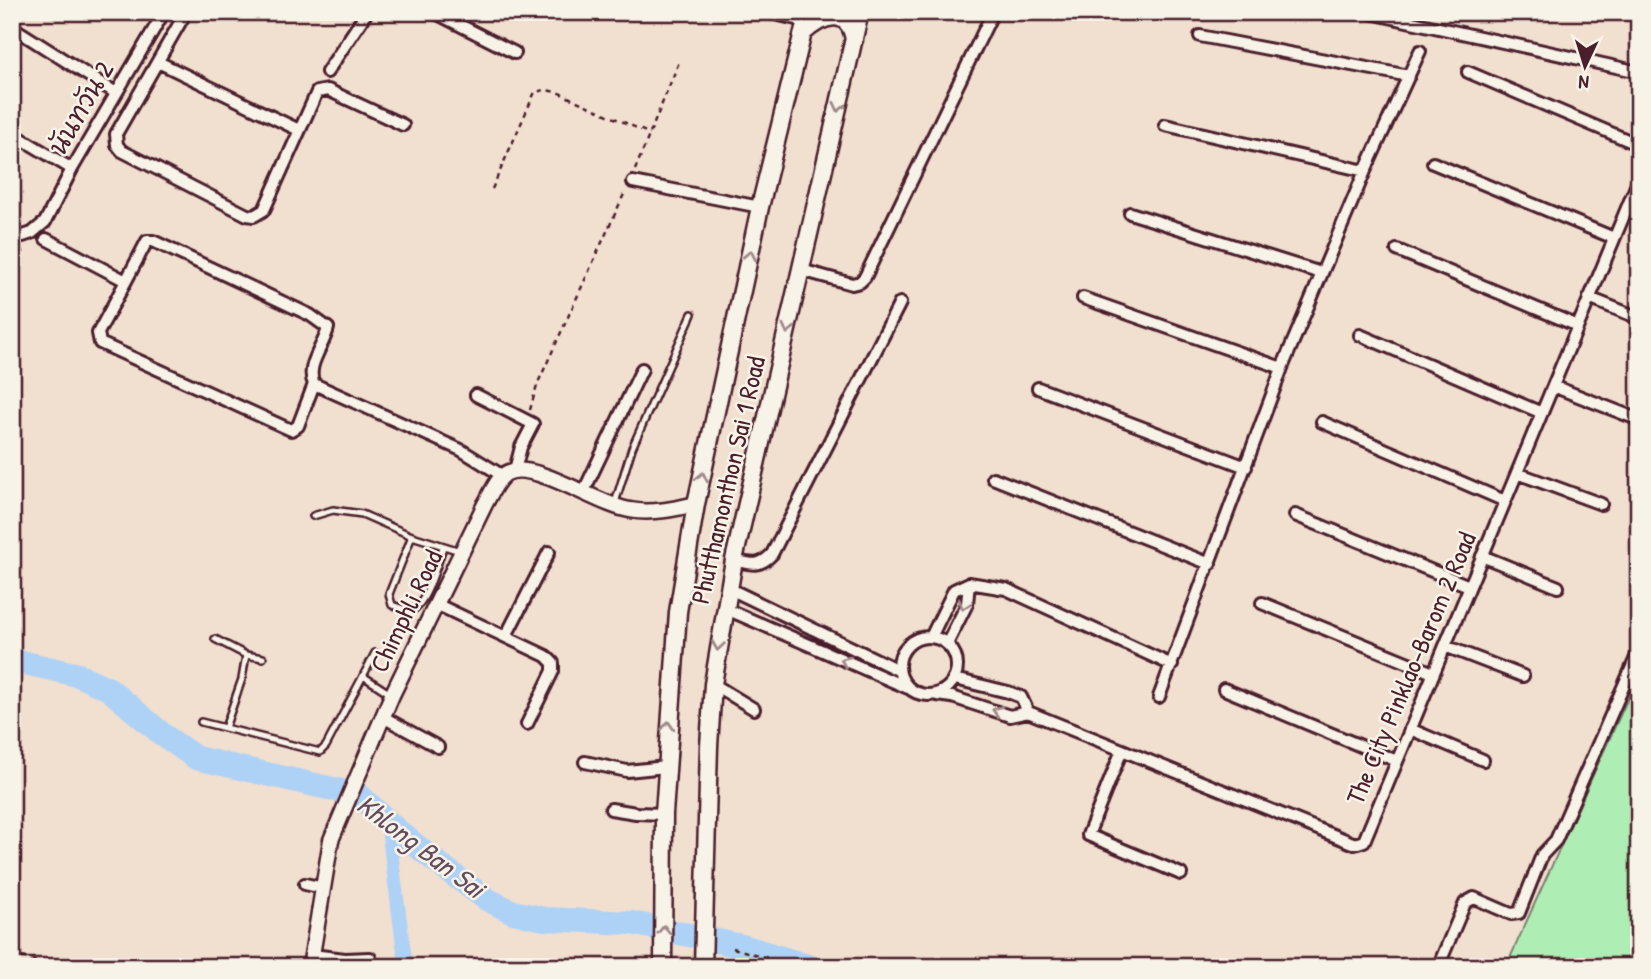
<svg xmlns="http://www.w3.org/2000/svg" width="1651" height="979" viewBox="0 0 1651 979" font-family="'Patrick Hand','Playpen Sans Thai',sans-serif">
	<style>
		.green { fill: #aeeeb5; stroke: #7c8670; stroke-width: 2 }
		.lines { fill: none; stroke-linecap: round; stroke-linejoin: round }
		.canal { stroke: #add2f6; stroke-width: 14 }
		.river { stroke: #add2f6; stroke-width: 24 }
		.service-casing { stroke: #4a1f2b; stroke-width: 10 }
		.minor-casing { stroke: #4a1f2b; stroke-width: 16 }
		.tertiary-casing { stroke: #4a1f2b; stroke-width: 19 }
		.secondary-casing { stroke: #4a1f2b; stroke-width: 21 }
		.path { stroke: #4a1f2b; stroke-width: 2.5; stroke-dasharray: 5 5; stroke-linecap: butt }
		.service { stroke: #f7f3e8; stroke-width: 5 }
		.minor { stroke: #f7f3e8; stroke-width: 10 }
		.tertiary { stroke: #f7f3e8; stroke-width: 14 }
		.secondary { stroke: #f7f3e8; stroke-width: 16 }
		.oneway { stroke: #a0898a }
		.labels { text-anchor: middle; stroke-width: 5; stroke-linejoin: round; paint-order: stroke }
		.street-label { font-size: 26px; fill: #4a1f2b; stroke: #f7f3e8 }
		.water-label { font-size: 28px; font-style: italic; fill: #634c5e; stroke: #f7f3e8 }
	</style>
	<rect width="100%" height="100%" fill="#f1dfd0"/>
	<filter id="ink" filterUnits="userSpaceOnUse"><feTurbulence type="fractalNoise" baseFrequency=".0143" numOctaves="2"/><feDisplacementMap in="SourceGraphic" scale="14" xChannelSelector="R" yChannelSelector="G"/><feConvolveMatrix kernelMatrix="1 2 1 2 8 2 1 2 1" color-interpolation-filters="sRGB"/></filter>
	<g filter="url(#ink)">
		<!-- green -->
		<path class="green" d="M1639,674V967H1506L1519,938Z"/>
		<g class="lines">
			<!-- canal -->
			<path class="canal" d="M387,821L406,967"/>
			<!-- river -->
			<path class="river" d="M12,660L78,675L109,689L163,735L196,758L359,795L398,831L444,868L488,900L513,912L544,919L632,923L746,947L811,967"/>
			<defs>
				<path id="service" d="M615,503L632,448L692,314
					M313,516L333,510L362,514L412,536L460,551
					M412,536L389,594L392,605L409,611C425,610 438,562 443,547
					M215,639L246,655L242,679L225,728
					M246,655L263,658
					M363,676L375,653
					M201,722L320,752L326,746L363,676L392,695"/>
				<path id="minor" d="M186,12L116,134L117,145L122,151L247,215L254,216L264,210L317,92L328,90L403,125
					M434,12L515,53
					M766,12L805,21
					M1366,12L1639,72
					M12,27L116,93
					M1200,36L1409,76
					M158,62L299,130
					M327,72L367,12
					M1468,72L1639,145
					M1165,125L1365,171
					M12,133L72,169
					M1433,163L1614,238
					M633,182L760,207
					M1130,213L1321,273
					M12,235L23,236L32,233L45,222L72,169L164,12
					M46,239L126,281L147,241H153L310,315L328,328C324,346 305,366 314,384L461,450L503,476
					M1397,250L1578,326
					M801,270L852,284L860,282L865,277L993,12
					M126,281L98,333L100,343L291,430L298,426L314,384
					M1083,298L1282,368
					M1589,298L1639,318
					M1360,335L1542,413
					M1553,386L1632,417
					M1038,388L1246,467
					M476,395L533,424L521,447L515,470
					M1322,422L1505,501
					M1517,473L1601,504
					M993,478L1210,564
					M583,493L642,369
					M1295,515L1469,586
					M1482,556L1558,587
					M734,560C751,564 759,568 772,554L900,303
					M969,583L1006,589L1172,665
					M728,588L898,670
					M1262,603L1433,673
					M436,604L546,656L553,663V671L527,724
					M724,608L908,688
					M506,636L549,552
					M899 666a29 29 0 1 1 58 0a29 29 0 1 1-58 0Z
					M931,637L954,590L969,583L967,604L947,644
					M1445,646L1523,676
					M713,684L754,709
					M1224,689L1397,761
					M937,695L952,697L1010,716L1028,712L1021,697L1008,692L955,679
					M1159,697L1282,368L1365,171L1420,51
					M1028,712L1355,844L1364,841L1639,179
					M383,717L438,747
					M1410,729L1483,760
					M1122,750L1088,835L1181,874
					M585,762L627,771L666,767
					M611,809L636,813L664,814
					M305,884L323,888
					M312,955L345,959L370,958
					M1438,967L1465,903L1474,898L1511,914L1519,913L1542,855L1556,840L1639,651"/>
				<path id="tertiary" d="M310,967L331,840L392,695L485,504C491,494 497,478 507,473C533,459 599,506 630,510C651,514 675,509 696,504"/>
				<path id="secondary" d="M803,33C822,16 849,6 854,40
					M663,967L664,814L678,612L696,504L760,207L808,12
					M703,967L709,746L713,684L734,560L860,12"/>
			</defs>
			<!-- service casing -->
			<use href="#service" class="service-casing"/>
			<!-- minor casing -->
			<use href="#minor" class="minor-casing"/>
			<!-- tertiary casing -->
			<use href="#tertiary" class="tertiary-casing"/>
			<!-- secondary casing -->
			<use href="#secondary" class="secondary-casing"/>
			<!-- path -->
			<path class="path" d="M635,170L679,62
				M492,189L535,92L545,90L557,92L650,134
				M12,273L25,247
				M530,410L537,385L625,192
				M733,948L800,967
				M12,955L65,967"/>
			<!-- service -->
			<use href="#service" class="service"/>
			<!-- minor -->
			<use href="#minor" class="minor"/>
			<!-- tertiary -->
			<use href="#tertiary" class="tertiary"/>
			<!-- secondary -->
			<use href="#secondary" class="secondary"/>
		</g>
		<!-- one-way arrows -->
		<defs><path id="oneway-chevron" d="M-2-3.5L2.5 0L-2 3.5" fill="none" stroke-width="1.6" stroke-linecap="round" stroke-linejoin="round" transform="scale(1.75)"/></defs>
		<g class="oneway">
			<use href="#oneway-chevron" transform="translate(839 107) rotate(103)"/>
			<use href="#oneway-chevron" transform="translate(750 255) rotate(-78)"/>
			<use href="#oneway-chevron" transform="translate(788 329) rotate(103)"/>
			<use href="#oneway-chevron" transform="translate(702 477) rotate(-78)"/>
			<use href="#oneway-chevron" transform="translate(964 605) rotate(108)"/>
			<use href="#oneway-chevron" transform="translate(718 646) rotate(98)"/>
			<use href="#oneway-chevron" transform="translate(845 661) rotate(-156)"/>
			<use href="#oneway-chevron" transform="translate(997 711) rotate(-162)"/>
			<use href="#oneway-chevron" transform="translate(668 726) rotate(-87)"/>
			<use href="#oneway-chevron" transform="translate(664 930) rotate(-89)"/>
		</g>
	</g>
	<g class="labels">
		<!-- street labels -->
		<g class="street-label">
			<text transform="translate(81 108) rotate(-60)" y="9">นันทวัน 2</text>
			<text transform="translate(728 480) rotate(-77)" y="9">Phutthamonthon Sai 1 Road</text>
			<text transform="translate(406 611) rotate(-64)" y="9">Chimphli Road</text>
			<text transform="translate(1411 668) rotate(-67)" y="9">The City Pinklao-Barom 2 Road</text>
		</g>
		<!-- water labels -->
		<g class="water-label">
			<text transform="translate(421 846) rotate(37)" y="10">Khlong Ban Sai</text>
		</g>
	</g>
	<!-- margin -->
	<rect width="1651" height="979" fill="none" stroke="#f7f3e8" stroke-width="42"/>
	<rect x="21" y="21" width="1609" height="937" fill="none" stroke="#4a1f2b" stroke-width="2.5" filter="url(#ink)"/>
	<!-- north arrow -->
	<g transform="translate(1585 66) rotate(184)" stroke="#f7f3e8" stroke-width="5" paint-order="stroke">
	<path d="M0-5L12 26L0 18L-12 26Z" fill="#4a1f2b"/>
	<text y="-10" font-size="19" font-weight="bold" text-anchor="middle" fill="#4a1f2b">N</text>
	</g>
</svg>
